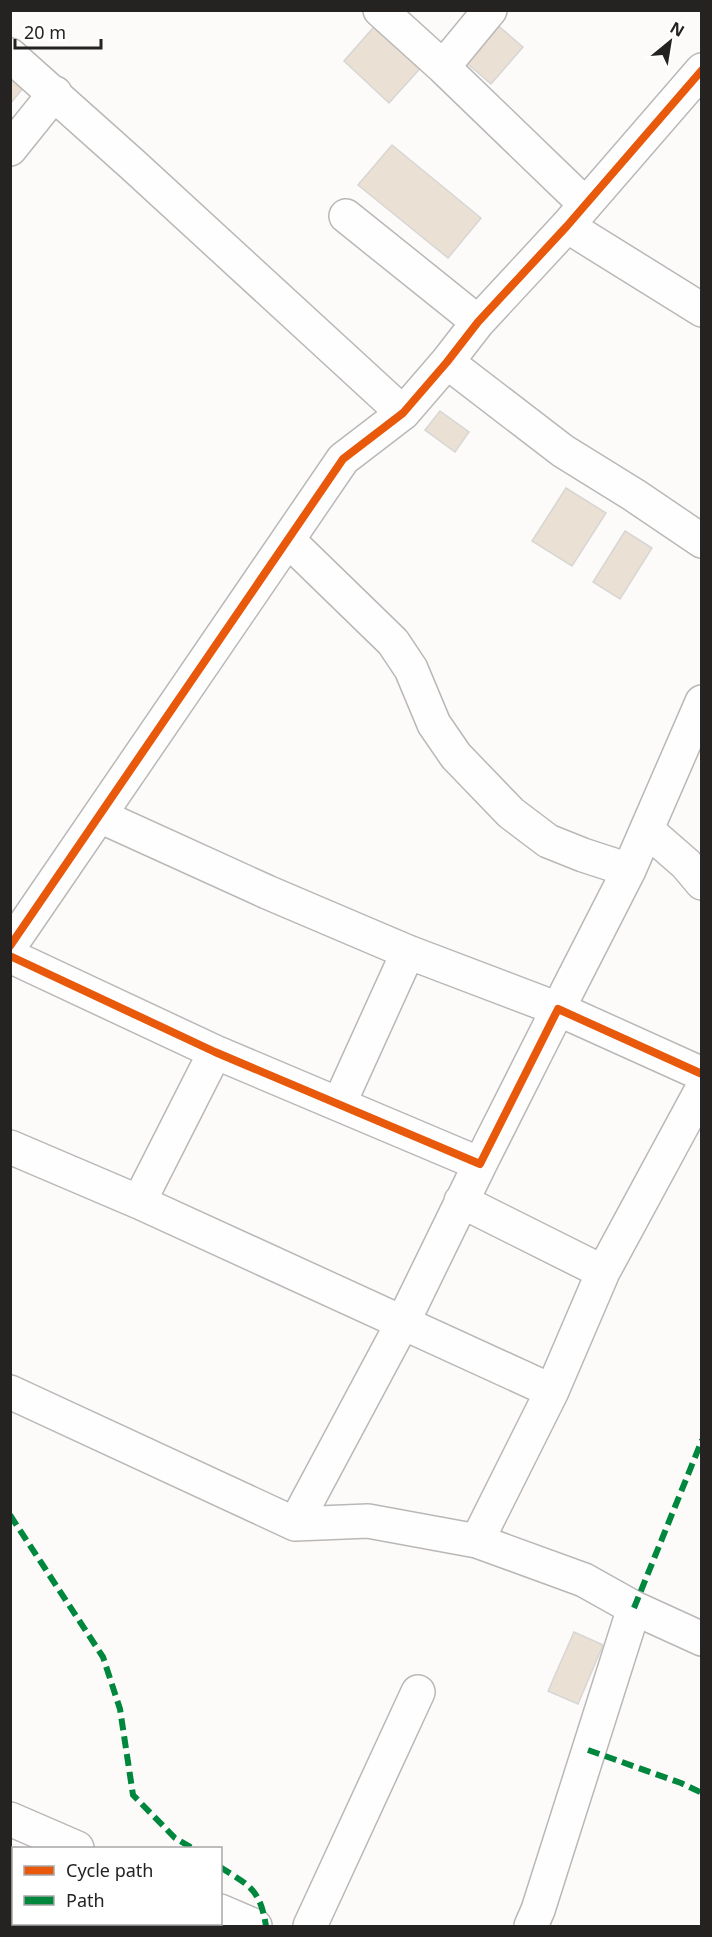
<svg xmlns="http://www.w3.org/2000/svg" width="712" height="1937" viewBox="0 0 712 1937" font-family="'Noto Sans',sans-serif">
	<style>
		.building { fill: #eae0d4; stroke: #d7d6d4; stroke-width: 1.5 }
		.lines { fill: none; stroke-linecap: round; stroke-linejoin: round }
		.street-casing { stroke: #bab8b7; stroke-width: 36 }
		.street { stroke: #fffefe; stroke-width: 33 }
		.quiet { stroke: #00873e; stroke-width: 6; stroke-dasharray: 12 6; stroke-linecap: butt }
		.cycleway-casing { stroke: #fff; stroke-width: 11 }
		.cycleway { stroke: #e8590c; stroke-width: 8 }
	</style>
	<rect width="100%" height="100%" fill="#fdfbf9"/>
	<!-- building -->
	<path class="building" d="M379,21L425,63L389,103L344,61Z
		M495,23L523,47L491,84L463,60Z
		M10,66L29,81L10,104Z
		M392,145L481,218L448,258L358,185Z
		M440,411L469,432L455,452L425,430Z
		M566,488L606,513L572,566L532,541Z
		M625,531L652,548L620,599L593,582Z
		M574,1632L603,1645L578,1704L548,1691Z"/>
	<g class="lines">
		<defs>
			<path id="street" d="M380,10L443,67L585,204
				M10,55L132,164L403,413
				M443,67L490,10
				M10,149L55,93
				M346,216L478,322
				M567,226L702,310
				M447,362L563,451L634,495L702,541
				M288,540L393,642L411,669L434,724L456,756L511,813L548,841L583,855L629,870
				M100,816L267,892L408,952L558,1009L629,870L702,702
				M647,830L686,864L702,883
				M10,946L343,459L403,413L447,362L478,322L567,226L702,70
				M10,956L215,1052L480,1164L558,1009L702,1074
				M339,1104L408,952
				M10,1147L139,1202L552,1391
				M461,1201L603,1272
				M139,1202L215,1052
				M10,1392L295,1524L368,1521L477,1541L584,1580L634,1608L702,1639
				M295,1524L403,1322L480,1164
				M477,1541L552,1391L603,1272L702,1089
				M10,1819L77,1848
				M220,1911L255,1926
				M310,1926L418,1692
				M531,1926L538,1910L634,1608"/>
		</defs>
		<!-- street casing -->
		<use href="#street" class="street-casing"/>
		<!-- street -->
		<use href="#street" class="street"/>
		<!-- quiet -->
		<path class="quiet" d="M10,1515L103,1657L120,1709L133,1795L175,1838L192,1848
			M634,1608L702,1440
			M588,1750L681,1783L702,1793
			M220,1867C250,1886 260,1889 266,1926"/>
		<defs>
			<path id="cycleway" d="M10,946L343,459L403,413L447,362L478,322L567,226L702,70
				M10,956L215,1052L480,1164L558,1009L702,1074"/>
		</defs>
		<!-- cycleway casing -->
		<use href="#cycleway" class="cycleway-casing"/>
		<!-- cycleway -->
		<use href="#cycleway" class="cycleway"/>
	</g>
	<!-- border -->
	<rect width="712" height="1937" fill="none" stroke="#252322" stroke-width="24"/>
	<!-- legend -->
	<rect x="12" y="1847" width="210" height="78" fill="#ffffff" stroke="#a8a7a7" stroke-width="1.5"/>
	<rect x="24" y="1866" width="30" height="9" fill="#e8590c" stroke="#a8a7a7" stroke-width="1.5"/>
	<text x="66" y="1877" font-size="18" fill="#252322">Cycle path</text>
	<rect x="24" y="1896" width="30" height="9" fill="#00873e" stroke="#a8a7a7" stroke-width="1.5"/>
	<text x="66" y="1907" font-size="18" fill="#252322">Path</text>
	<!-- north arrow -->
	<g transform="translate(670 42) rotate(30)" stroke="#ffffff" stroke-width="4.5" paint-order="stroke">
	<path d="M0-4.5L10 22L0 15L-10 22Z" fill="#252322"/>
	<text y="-9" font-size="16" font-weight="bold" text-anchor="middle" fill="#252322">N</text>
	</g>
	<!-- scale -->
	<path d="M15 39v9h86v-9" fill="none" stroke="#252322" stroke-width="3"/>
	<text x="24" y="39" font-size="18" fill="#252322" stroke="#ffffff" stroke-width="4.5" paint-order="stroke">20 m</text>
</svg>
